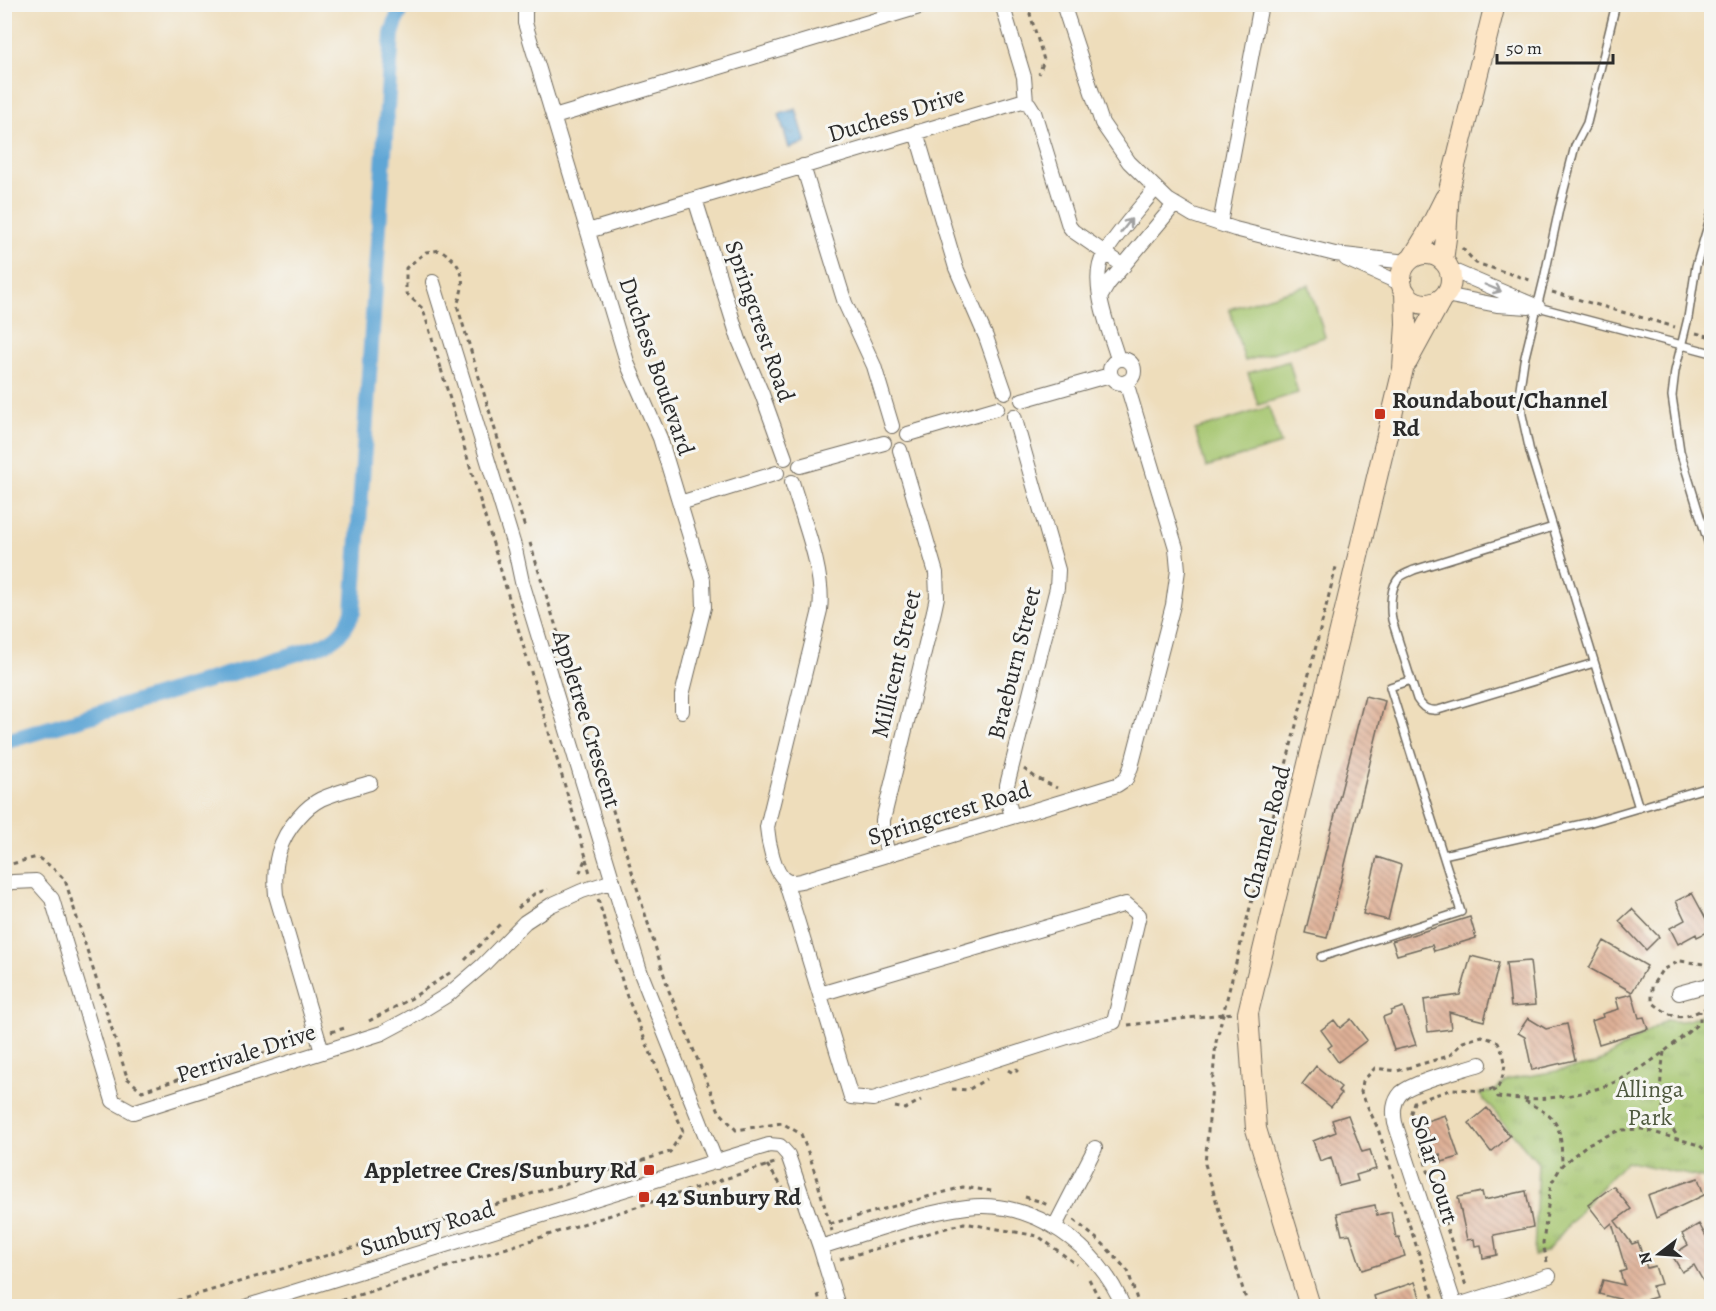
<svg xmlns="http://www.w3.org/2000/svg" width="1716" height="1311" viewBox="0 0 1716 1311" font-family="Alegreya,serif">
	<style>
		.park { fill: url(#park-tufts); stroke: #68784c; stroke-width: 1.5 }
		.pitch { fill: #a4c56d; stroke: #68784c; stroke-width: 1.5 }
		.water { fill: url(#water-ripples); stroke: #456880; stroke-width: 1.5 }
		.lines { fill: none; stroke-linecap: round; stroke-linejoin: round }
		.canal { stroke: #5fa6d5; stroke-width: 16 }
		.building { fill: url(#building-back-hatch) }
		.lane-casing { stroke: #6f695d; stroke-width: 10 }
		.street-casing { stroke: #6f695d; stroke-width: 16 }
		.secondary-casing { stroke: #6f695d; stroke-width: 22 }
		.path { stroke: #6f695d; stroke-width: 3; stroke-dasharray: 4.5 4.5; stroke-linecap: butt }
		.lane { stroke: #fff; stroke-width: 7 }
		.street { stroke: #fff; stroke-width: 14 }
		.secondary { stroke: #fde5c5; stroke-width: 20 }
		.oneway { stroke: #a0a0a0 }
		.poi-dot { fill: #c8321e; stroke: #f6f6f2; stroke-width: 2 }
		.labels { text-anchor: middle; stroke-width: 6; stroke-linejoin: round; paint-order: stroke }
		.street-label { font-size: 24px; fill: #2b2b2b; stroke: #f6f6f2 }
		.poi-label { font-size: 24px; font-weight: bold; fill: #2b2b2b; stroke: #f6f6f2; text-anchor: start }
		.park-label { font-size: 24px; fill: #4f593f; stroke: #f6f6f2 }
	</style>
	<defs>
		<pattern id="park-tufts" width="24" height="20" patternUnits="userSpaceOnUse" patternTransform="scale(1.5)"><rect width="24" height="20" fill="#a4c56d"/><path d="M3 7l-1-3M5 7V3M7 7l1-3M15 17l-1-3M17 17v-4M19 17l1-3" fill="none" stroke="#8da95f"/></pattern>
		<pattern id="water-ripples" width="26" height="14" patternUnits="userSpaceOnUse" patternTransform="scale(1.5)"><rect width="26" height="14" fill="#5fa6d5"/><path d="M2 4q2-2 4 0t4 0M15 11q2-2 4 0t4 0" fill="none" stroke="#4f87ad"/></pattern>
		<pattern id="building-back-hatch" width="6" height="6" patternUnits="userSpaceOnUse" patternTransform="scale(1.5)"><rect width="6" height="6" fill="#dfb197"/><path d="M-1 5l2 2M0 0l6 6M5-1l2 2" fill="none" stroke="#b5907b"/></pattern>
	</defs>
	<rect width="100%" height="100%" fill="#f6f6f2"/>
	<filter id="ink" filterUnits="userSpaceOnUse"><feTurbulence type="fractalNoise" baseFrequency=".0167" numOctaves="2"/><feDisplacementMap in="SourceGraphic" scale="12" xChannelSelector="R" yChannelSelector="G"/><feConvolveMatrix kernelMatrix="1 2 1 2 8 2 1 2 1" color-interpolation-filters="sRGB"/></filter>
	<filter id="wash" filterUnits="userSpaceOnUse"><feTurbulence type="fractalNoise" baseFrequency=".008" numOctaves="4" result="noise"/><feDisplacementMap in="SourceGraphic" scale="24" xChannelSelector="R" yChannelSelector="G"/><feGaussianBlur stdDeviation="1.35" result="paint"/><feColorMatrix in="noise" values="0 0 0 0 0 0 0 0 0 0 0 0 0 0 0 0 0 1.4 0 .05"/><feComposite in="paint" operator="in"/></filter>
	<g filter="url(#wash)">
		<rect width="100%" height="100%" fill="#edb"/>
		<!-- park -->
		<path class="park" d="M1711,1009V1180L1626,1161L1591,1198L1547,1251L1534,1256L1538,1163L1479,1094L1496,1090L1506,1080L1596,1064L1666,1020C1684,1024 1696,1018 1711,1009Z"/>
		<!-- pitch -->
		<path class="pitch" d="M1309,285L1325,337L1245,361L1229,309Z
			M1289,361L1298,393L1258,405L1248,373Z
			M1269,407L1281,444L1206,467L1195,430Z"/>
		<!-- water -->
		<path class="water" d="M796,109L806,143L789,148L779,114Z"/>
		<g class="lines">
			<!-- canal -->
			<path class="canal" d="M4,742L318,647C337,639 345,631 353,612L392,34L397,18L404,4"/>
		</g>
		<g id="blocks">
			<!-- building -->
			<path class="building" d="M1365,696L1385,701L1327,938L1305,933Z
				M1377,857L1401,865L1388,920L1363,914Z
				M1692,893L1712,930L1697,937L1696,934L1678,944L1670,928L1685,920L1676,901Z
				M1632,909L1659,937L1646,950L1619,921Z
				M1470,917L1476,938L1434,951L1432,945L1397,955L1392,941Z
				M1604,941L1647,966L1632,992L1589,968Z
				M1471,956L1499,963L1484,1021L1449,1012L1451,1029L1428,1032L1424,1000L1460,995Z
				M1530,961L1535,1005L1511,1007L1506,963Z
				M1632,994L1639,1018L1644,1017L1648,1029L1599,1044L1592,1021L1603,1017L1602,1014L1619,1009L1616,998Z
				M1403,1007L1416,1045L1394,1050L1383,1017L1391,1014V1011Z
				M1528,1018L1546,1029L1567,1024L1575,1060L1532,1070L1525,1037L1518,1033Z
				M1351,1019L1367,1040L1338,1062L1328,1048L1332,1045L1321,1030L1334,1020L1340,1028Z
				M1316,1066L1341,1087L1338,1091L1341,1094L1331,1107L1302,1084Z
				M1487,1108L1510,1136L1491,1152L1469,1123Z
				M1348,1115L1362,1152L1370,1150L1376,1169L1356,1175L1358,1181L1339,1186L1331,1157L1320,1161L1313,1141L1336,1132L1332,1120Z
				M1445,1115L1459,1157L1442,1162L1440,1154L1432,1157L1426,1139L1429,1137L1424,1122Z
				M1698,1178L1704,1195L1656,1218L1648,1195Z
				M1613,1186L1631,1209L1615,1221L1632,1244L1638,1242L1647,1268L1655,1266L1661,1284L1652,1286L1656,1297L1635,1303L1599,1294L1603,1280L1624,1285L1620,1272L1626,1270L1612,1223L1606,1228L1588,1205Z
				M1526,1191L1533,1227L1494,1235L1497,1255L1483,1258L1481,1245L1475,1246L1474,1239L1467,1240L1458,1197L1482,1192L1484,1200Z
				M1375,1205L1377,1215L1391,1212L1396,1238L1399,1237L1405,1256L1362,1270L1350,1234L1342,1235L1337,1213Z
				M1699,1224L1707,1238L1712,1235V1277L1703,1281L1694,1265L1682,1272L1672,1255L1688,1245L1682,1234Z
				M1415,1282L1421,1300L1403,1306H1377L1374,1296Z"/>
		</g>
	</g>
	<g filter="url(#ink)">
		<use href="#blocks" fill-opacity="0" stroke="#6f695d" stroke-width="1.5"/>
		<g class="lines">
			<defs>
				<path id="lane" d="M1616,4L1587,123L1575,146L1559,209L1544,279L1524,361L1520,388L1522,415L1530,452L1639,808
					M1712,212L1696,266L1688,318L1675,371L1672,396L1680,451L1712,555
					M1538,307L1712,353
					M1553,527L1414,570C1410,572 1404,574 1400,577C1390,586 1390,607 1392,620L1417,699C1423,708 1427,711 1438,710L1594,663
					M1443,855L1591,822L1712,786
					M1321,957L1461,912L1390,687L1411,680"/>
				<path id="street" d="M528,4L525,11V23L628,365L660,438L703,580L704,607L682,695V711
					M1002,4L1024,77L1026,102
					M1063,4L1102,123L1129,162L1168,200L1193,215L1235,229L1335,254L1407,262
					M554,117L929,4
					M916,132L956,268L986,337L1005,392
					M803,166L845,303L874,366L892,426
					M695,199L739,340L762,394L785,458
					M1220,224L1261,4
					M588,231L1022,101L1029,104L1034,112L1069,226L1073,231L1124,266
					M1346,259L1402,284
					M1449,269L1538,307
					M433,282L515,549L522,582L640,971L716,1162
					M1445,295L1497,305L1529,307
					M1101,296L1108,284L1175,204
					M1110 371a12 12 0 1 1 24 0a12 12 0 1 1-24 0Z
					M1118,359C1110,332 1088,281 1104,255C1116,234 1140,208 1156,188
					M1022,400L1110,375
					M908,434L997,408
					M800,466L884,443
					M792,482C803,520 825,572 820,610L767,827C768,840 774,875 787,881C792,883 796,882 801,881L1117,785L1126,779L1131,767L1173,605L1178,570L1176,548L1126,382
					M680,503L777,473
					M1012,817L1007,797V785L1057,588L1058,570L1014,416
					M888,855L883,833V820L934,611L937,597L936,573L900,450
					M785,880L851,1097L873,1099L1114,1022L1139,915L1126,904L820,994
					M4,884L13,882L36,881L52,899L113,1101L133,1112L382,1033L410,1018L449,994L483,965L525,922L551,905L582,891L613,881
					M1679,993L1712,984
					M322,1052L276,895C273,864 278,840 299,817C305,810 313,803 321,799C336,792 354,788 370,783
					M1055,1226L1095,1148
					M820,1247C868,1233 917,1213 967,1207C1034,1199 1099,1247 1123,1306
					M248,1306L769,1145L780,1146L788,1155L820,1247L838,1306
					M1455,1306L1395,1123C1393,1112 1393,1102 1401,1093C1414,1081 1462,1070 1480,1064
					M1455,1306L1549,1276"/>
				<path id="secondary" d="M1401 279a25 25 0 1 1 50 0a25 25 0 1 1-50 0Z
					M1413,257L1427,234L1445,198
					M1443,261L1446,238L1449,190L1495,4
					M1407,362L1442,298
					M1310,1306L1256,1129L1248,1013L1403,369L1406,324L1405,292"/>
			</defs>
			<!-- lane casing -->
			<use href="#lane" class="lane-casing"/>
			<!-- street casing -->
			<use href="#street" class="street-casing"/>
			<!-- secondary casing -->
			<use href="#secondary" class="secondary-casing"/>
			<!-- path -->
			<path class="path" d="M1034,4L1030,14L1044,60L1039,74
				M1462,248L1476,263L1533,281
				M1552,292L1675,327
				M1696,333L1712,337
				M441,368L423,309L406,293V268L426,252L441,250C464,266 467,279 457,305L525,528
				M441,369L586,857L578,877
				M530,543L669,991L719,1111L736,1130L782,1123L801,1134L811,1160L832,1231
				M1024,769L1035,777L1057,788
				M586,859L590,873
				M4,866L37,857L52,867L65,880L127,1077
				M598,899L626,994L683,1131L684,1130
				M518,908L534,894L548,889
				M465,960L500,924
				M1712,965L1680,961L1662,970L1652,986V1002C1678,1023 1683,1019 1712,1005
				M369,1021L412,998L451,972
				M1128,1025L1232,1013
				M331,1032L345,1028
				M1664,1052C1659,1087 1657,1108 1678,1137
				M1008,1070L1013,1073L1017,1071V1066
				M127,1078L142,1091L305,1040
				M1493,1088L1498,1097C1536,1102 1582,1097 1617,1081C1648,1067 1674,1044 1700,1022V1011
				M952,1089L968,1090L986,1079
				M1525,1101C1560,1119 1561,1125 1562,1164
				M895,1107L905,1109L921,1100
				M767,1165L783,1188
				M1025,1197L1039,1201L1050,1206
				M1074,1220L1103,1244L1128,1271L1139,1306
				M830,1224L963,1187L992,1191
				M840,1259L964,1223L1038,1236L1077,1265
				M1547,1262L1543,1243L1551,1184L1562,1165L1588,1144L1620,1130L1642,1129L1699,1145L1712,1156
				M1089,1279L1103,1306
				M818,1294L821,1306
				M159,1306L670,1152L683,1131
				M324,1306L778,1162
				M1248,1306L1205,1164L1216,1042L1337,563
				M1436,1306L1378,1129L1361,1092L1363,1081L1375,1068L1397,1071L1449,1056L1463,1042L1482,1036L1498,1042C1507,1060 1507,1068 1498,1087L1486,1091L1453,1089L1414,1102L1410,1116L1467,1289"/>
			<!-- lane -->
			<use href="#lane" class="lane"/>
			<!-- street -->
			<use href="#street" class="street"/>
			<!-- secondary -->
			<use href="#secondary" class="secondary"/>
		</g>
		<!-- one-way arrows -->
		<defs><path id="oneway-shaft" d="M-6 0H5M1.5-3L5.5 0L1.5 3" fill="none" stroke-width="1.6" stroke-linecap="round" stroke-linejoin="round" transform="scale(1.5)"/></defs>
		<g class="oneway">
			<use href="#oneway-shaft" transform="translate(1126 226) rotate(-52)"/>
			<use href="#oneway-shaft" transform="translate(1493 288) rotate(23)"/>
		</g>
	</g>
	<!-- markers -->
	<g class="poi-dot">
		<rect x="1374" y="408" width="12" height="12" rx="3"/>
		<rect x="643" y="1164" width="12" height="12" rx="3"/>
		<rect x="638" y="1191" width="12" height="12" rx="3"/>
	</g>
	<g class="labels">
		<!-- street labels -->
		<g class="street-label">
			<text transform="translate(896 114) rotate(-17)" y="8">Duchess Drive</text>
			<text transform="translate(760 321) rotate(71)" y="8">Springcrest Road</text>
			<text transform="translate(657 366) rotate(71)" y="8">Duchess Boulevard</text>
			<text transform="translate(1014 663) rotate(-76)" y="8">Braeburn Street</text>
			<text transform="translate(896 664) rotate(-77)" y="8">Millicent Street</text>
			<text transform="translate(587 719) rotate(73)" y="8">Appletree Crescent</text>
			<text transform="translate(949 813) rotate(-17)" y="8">Springcrest Road</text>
			<text transform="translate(1266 832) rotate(-76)" y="8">Channel Road</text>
			<text transform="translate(246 1053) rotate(-18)" y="8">Perrivale Drive</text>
			<text transform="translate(1435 1169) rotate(73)" y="8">Solar Court</text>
			<text transform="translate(427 1228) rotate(-17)" y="8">Sunbury Road</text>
		</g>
		<!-- poi labels -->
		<g class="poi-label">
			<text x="1392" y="408">Roundabout/Channel<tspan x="1392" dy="28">Rd</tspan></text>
			<text x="637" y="1178" text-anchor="end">Appletree Cres/Sunbury Rd</text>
			<text x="656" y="1205">42 Sunbury Rd</text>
		</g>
		<!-- park labels -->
		<g class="park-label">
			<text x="1650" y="1097">Allinga<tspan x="1650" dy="28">Park</tspan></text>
		</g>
	</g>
	<!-- margin -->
	<rect width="1716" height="1311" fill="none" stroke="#f6f6f2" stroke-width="24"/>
	<!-- north arrow -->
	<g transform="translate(1659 1254) rotate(253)" stroke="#f6f6f2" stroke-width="4.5" paint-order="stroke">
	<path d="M0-4.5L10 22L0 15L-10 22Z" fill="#2b2b2b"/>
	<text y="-9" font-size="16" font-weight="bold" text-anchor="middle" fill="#2b2b2b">N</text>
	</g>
	<!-- scale -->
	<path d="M1497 54v9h116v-9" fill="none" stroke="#2b2b2b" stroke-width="3"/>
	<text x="1506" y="54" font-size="18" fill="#2b2b2b" stroke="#f6f6f2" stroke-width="4.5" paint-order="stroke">50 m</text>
</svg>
